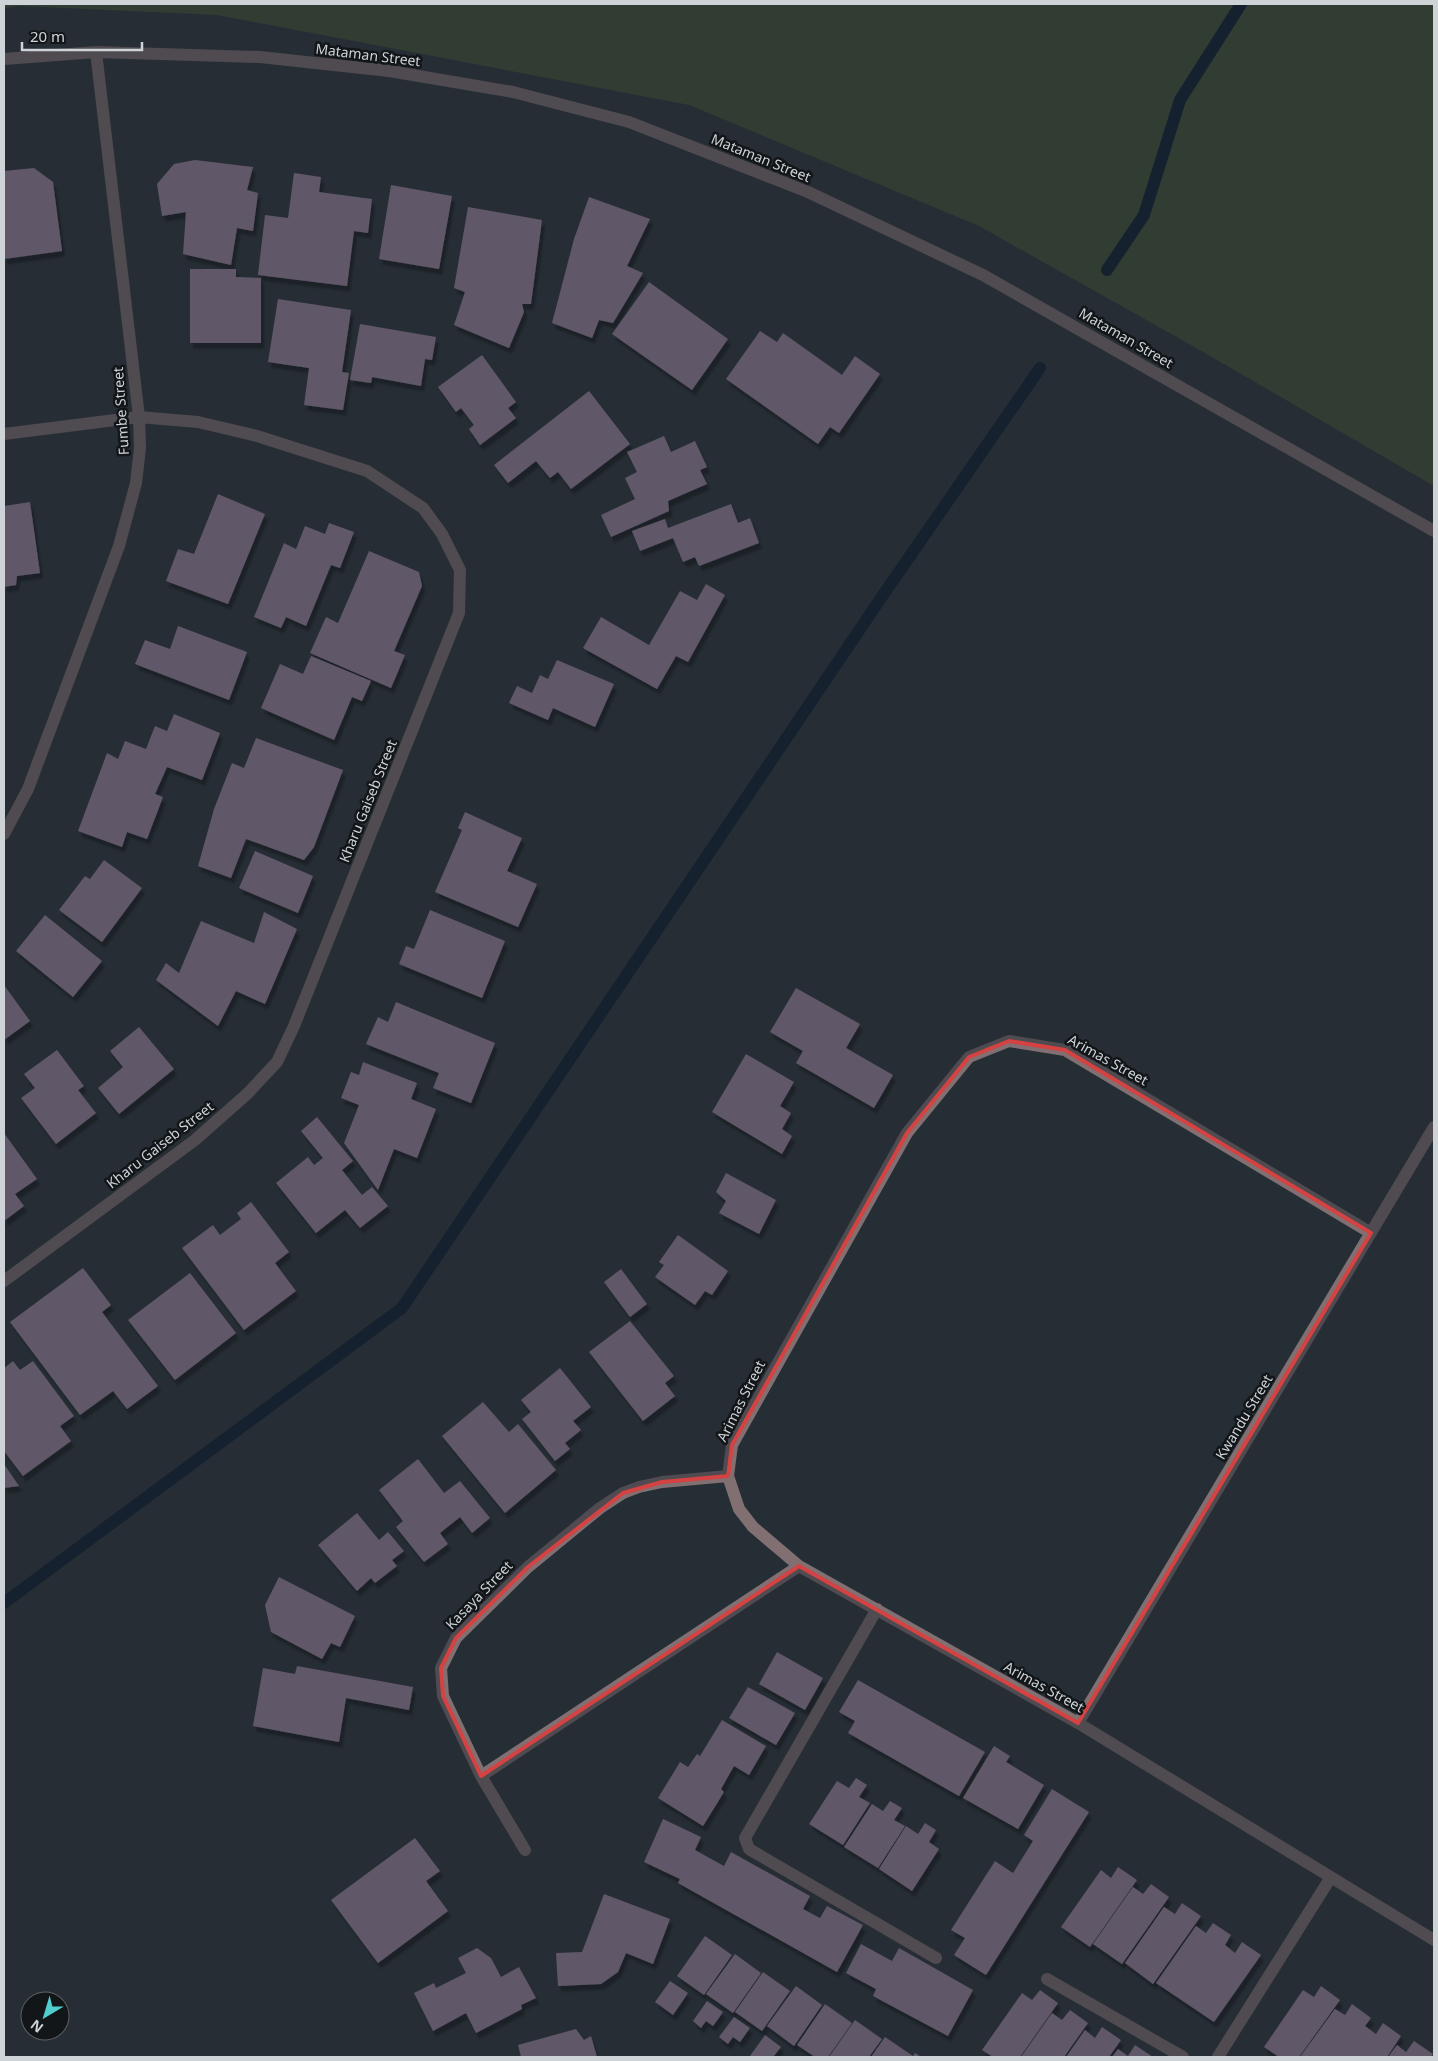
<svg xmlns="http://www.w3.org/2000/svg" width="1438" height="2061" viewBox="0 0 1438 2061" font-family="'Noto Sans',sans-serif">
	<style>
		.green { fill: #3e4e31 }
		.lines { fill: none; stroke-linecap: round; stroke-linejoin: round }
		.stream { stroke: #001228; stroke-width: 12 }
		.building { fill: #a68aa7; filter: url(#shadow) }
		.minor { stroke: #816f72; stroke-width: 12 }
		.marked { fill: none; stroke: #d54242; stroke-width: 4; stroke-linejoin: round }
		.labels { text-anchor: middle; stroke-width: 5; stroke-linejoin: round; paint-order: stroke }
		.street-label { font-size: 14px; fill: #ced3d8; stroke: #121619 }
	</style>
	<defs>
		<filter id="shadow"><feDropShadow dx="3" dy="5.5" stdDeviation="1" flood-color="#0009"/></filter>
	</defs>
	<rect width="100%" height="100%" fill="#262e35"/>
	<!-- green -->
	<path class="green" d="M4,4H1434V486L1198,349L979,226L689,105L217,15L19,6L4,8Z"/>
	<g class="lines">
		<!-- stream -->
		<path class="stream" d="M1107,270L1144,215L1180,100L1241,4
			M4,1603L402,1308L883,595L1040,368"/>
	</g>
	<!-- building -->
	<path class="building" d="M195,160L253,167L247,190L258,193L253,231L237,228L231,265L183,254L186,212L162,216L157,184L174,164Z
		M34,168L53,182L62,251L4,259V171Z
		M294,173L321,177L319,192L372,199L368,233L354,231L347,286L258,275L265,215L288,218Z
		M391,185L452,196L439,269L379,259Z
		M589,197L650,219L627,266L643,273L613,323L599,320L592,338L552,323L574,239Z
		M468,207L542,220L531,304H522L524,312L509,348L454,325L465,292L454,288Z
		M190,269H236V277L261,278V343H190Z
		M649,282L728,339L692,390L612,334Z
		M278,299L351,310L342,372L349,373L343,410L304,405L309,368L268,362Z
		M360,324L436,337L432,360L425,359L421,386L372,377L371,383L350,380Z
		M760,331L777,342L783,333L842,375L855,356L880,374L839,433L830,427L818,444L726,379Z
		M482,355L516,402L508,408L516,418L480,445L469,429L474,425L461,408L456,412L438,387Z
		M589,391L630,444L571,489L558,472L550,478L536,461L508,483L494,465Z
		M664,436L671,452L695,441L707,467L700,470L707,484L668,501L669,511L611,537L601,515L635,499L625,478L637,472L627,452Z
		M218,494L265,514L228,604L166,581L178,549L194,554Z
		M30,502L40,573L17,576L16,585L4,587V506Z
		M731,504L738,523L750,518L759,543L699,566L695,557L683,562L673,538L640,551L632,531L665,519L668,528Z
		M329,523L354,532L340,568L331,565L306,626L286,617L281,628L254,617L284,543L296,549L305,526L325,534Z
		M369,551L419,572L422,586L394,651L405,655L391,688L310,653L326,617L338,623Z
		M706,584L725,595L688,662L676,656L657,689L583,648L601,617L649,645L680,591L697,600Z
		M178,626L247,652L229,700L135,664L145,640L170,649Z
		M311,656L371,681L362,701L352,697L334,740L261,708L280,664L303,674Z
		M557,660L614,684L595,727L553,708L548,720L509,703L517,686L532,693L540,675L548,679Z
		M174,714L220,733L202,780L167,767L155,794L163,797L147,839L127,832L122,847L78,831L107,753L118,759L125,741L146,749L155,726L167,731Z
		M256,738L343,770L314,847L304,860L246,839L231,878L198,866L214,809L232,763L244,768Z
		M465,812L522,838L507,871L537,884L518,927L435,892L462,830L458,828Z
		M255,851L313,876L298,913L239,888Z
		M104,860L142,888L102,942L59,910L85,876L90,879Z
		M430,910L505,941L482,998L399,964L406,946L414,949Z
		M264,912L297,929L265,1004L236,991L218,1026L156,980L166,963L179,973L201,921L254,943Z
		M45,915L102,961L73,997L16,951Z
		M4,985L30,1021L4,1040Z
		M796,988L860,1024L846,1048L893,1075L874,1108L796,1063L803,1051L770,1032Z
		M396,1002L495,1043L471,1103L433,1088L439,1073L366,1044L378,1017L388,1022Z
		M139,1027L174,1069L119,1114L98,1088L123,1067L110,1051Z
		M57,1050L84,1086L78,1090L96,1113L56,1144L21,1098L35,1088L24,1074Z
		M746,1054L794,1082L780,1106L791,1113L782,1129L792,1136L782,1154L712,1112Z
		M363,1062L417,1083L411,1099L436,1109L417,1158L394,1149L378,1190L344,1143L359,1105L341,1098L351,1072L359,1075Z
		M317,1117L353,1161L342,1170L362,1195L372,1187L388,1206L360,1228L345,1210L316,1233L276,1183L308,1157L314,1165L323,1158L301,1131Z
		M4,1133L37,1179L15,1194L24,1206L4,1221Z
		M726,1173L776,1200L759,1234L719,1213L726,1201L716,1192Z
		M251,1202L289,1252L275,1263L296,1291L244,1330L182,1248L213,1225L220,1235L241,1219L237,1213Z
		M678,1235L728,1271L712,1295L705,1291L695,1305L655,1277L664,1265L659,1262Z
		M83,1268L111,1305L102,1312L158,1386L127,1409L113,1391L80,1415L10,1322Z
		M621,1269L647,1304L630,1317L604,1282Z
		M190,1273L236,1333L175,1380L128,1320Z
		M630,1321L674,1376L665,1383L675,1396L643,1421L589,1352Z
		M13,1361L20,1370L33,1361L74,1416L60,1426L71,1441L23,1476L4,1451V1368Z
		M560,1368L591,1407L573,1421L581,1430L565,1443L570,1449L555,1461L522,1419L531,1412L521,1400Z
		M483,1402L509,1432L518,1424L556,1470L505,1513L442,1436Z
		M418,1459L444,1493L460,1481L490,1518L472,1533L460,1517L440,1533L448,1544L424,1562L396,1527L403,1521L379,1490Z
		M4,1464L19,1486L4,1488Z
		M357,1513L379,1540L388,1532L404,1551L392,1560L397,1566L375,1583L371,1578L357,1591L318,1545Z
		M279,1577L355,1616L340,1647L331,1643L322,1659L271,1632L265,1605Z
		M777,1652L823,1678L805,1710L759,1684Z
		M297,1666L413,1687L409,1710L346,1698L339,1742L253,1726L263,1668L295,1674Z
		M858,1680L985,1752L959,1796L848,1733L855,1721L839,1712Z
		M748,1687L795,1713L776,1745L729,1718Z
		M722,1720L766,1746L749,1775L734,1766L721,1789L724,1792L703,1826L658,1798L680,1762L688,1767L697,1754L700,1756Z
		M994,1746L1010,1756L1006,1762L1044,1785L1018,1829L963,1798Z
		M856,1778L867,1785L859,1797L870,1803L843,1845L809,1824L837,1781L849,1788Z
		M1052,1789L1089,1812L986,1975L954,1955L965,1938L951,1930L995,1861L1013,1873L1033,1841L1024,1835Z
		M890,1801L902,1808L894,1820L905,1826L878,1868L844,1847L872,1804L883,1811Z
		M663,1819L701,1837L695,1850L724,1866L731,1852L810,1896L803,1909L820,1918L827,1906L863,1925L837,1972L678,1883L680,1879L644,1862Z
		M925,1823L936,1830L929,1842L939,1849L912,1891L879,1869L906,1826L918,1834Z
		M415,1838L440,1871L426,1881L448,1911L378,1963L331,1900Z
		M1118,1867L1137,1880L1090,1947L1061,1927L1101,1870L1111,1878Z
		M1151,1884L1169,1897L1122,1964L1093,1944L1133,1887L1143,1894Z
		M604,1894L670,1919L653,1964L626,1953L618,1972L601,1984L558,1986L556,1953L582,1952Z
		M1182,1903L1201,1916L1153,1984L1125,1963L1164,1907L1175,1914Z
		M1213,1923L1231,1935L1225,1945L1235,1953L1242,1942L1261,1955L1214,2022L1156,1983L1196,1926L1206,1933Z
		M705,1936L732,1955L704,1995L677,1976Z
		M861,1944L892,1961L899,1948L973,1990L948,2036L873,1996L876,1989L846,1973Z
		M477,1948L491,1958L501,1977L519,1967L536,1998L521,2005L522,2009L476,2033L466,2013L433,2031L414,1993L434,1983L436,1988L466,1973L458,1958Z
		M735,1954L761,1973L733,2013L706,1994Z
		M763,1972L790,1991L762,2031L735,2012Z
		M670,1981L688,1993L673,2015L655,2002Z
		M796,1986L822,2005L794,2046L767,2026Z
		M1321,1986L1340,2000L1299,2057H1279L1264,2047L1303,1990L1314,1997Z
		M1040,1990L1058,2003L1020,2057H993L982,2050L1022,1993L1032,2000Z
		M707,2001L723,2012L713,2026L706,2021L701,2028L693,2021Z
		M825,2004L852,2023L828,2057H815L797,2045Z
		M1352,2004L1371,2018L1365,2026L1376,2034L1383,2023L1401,2036L1387,2057H1300L1335,2009L1345,2015Z
		M1070,2010L1088,2023L1064,2057H1021L1052,2013L1062,2020Z
		M734,2017L750,2028L740,2042L733,2037L728,2044L719,2037Z
		M855,2020L882,2039L869,2057H829Z
		M1102,2027L1121,2040L1109,2057H1066L1085,2030L1095,2038Z
		M576,2029L584,2040L591,2036L597,2057H521L518,2045Z
		M765,2035L781,2047L773,2057H752L750,2056Z
		M885,2037L913,2056L915,2053L921,2057H871Z
		M1414,2041L1433,2054L1431,2057H1388L1397,2045L1406,2052Z
		M1135,2045L1153,2057H1112L1118,2049L1128,2056Z"/>
	<g class="lines">
		<!-- minor -->
		<path class="minor" d="M4,59L96,52L260,57L389,71L513,92L629,122L808,192L983,275L1434,531
			M4,434L139,417L198,422L257,436L367,471L423,508L442,534L460,570L459,613L294,1026L277,1062L247,1094L195,1140L4,1281
			M4,834L28,789L119,546L136,483L140,448L139,417L96,52
			M1371,1233L1065,1050L1009,1041L969,1057L907,1133L732,1445L728,1476L739,1509L753,1527L799,1566L1078,1723L1434,1940
			M877,1609L745,1838L749,1849L936,1958
			M1078,1723L1434,1127
			M481,1776L799,1566
			M525,1850L481,1776L443,1696L441,1668L456,1638L528,1567L600,1508L623,1493L639,1487L662,1482L728,1476
			M1047,1979L1183,2057
			M1218,2057L1331,1877"/>
	</g>
	<!-- marked area -->
	<path d="M0 0H1438V2061H0ZM1009,1041L1065,1050L1371,1233L1078,1723L799,1566L481,1776L443,1696L441,1668L456,1638L528,1567L623,1493L662,1482L728,1476L732,1445L907,1133L969,1057Z" fill="#262e35" fill-opacity=".55" fill-rule="evenodd"/>
	<path class="marked" d="M1009,1041L1065,1050L1371,1233L1078,1723L799,1566L481,1776L443,1696L441,1668L456,1638L528,1567L623,1493L662,1482L728,1476L732,1445L907,1133L969,1057Z"/>
	<g class="labels">
		<!-- street labels -->
		<g class="street-label">
			<text transform="translate(368 55) rotate(7)" y="5">Mataman Street</text>
			<text transform="translate(761 158) rotate(22)" y="5">Mataman Street</text>
			<text transform="translate(1126 338) rotate(30)" y="5">Mataman Street</text>
			<text transform="translate(121 411) rotate(-94)" y="5">Fumbe Street</text>
			<text transform="translate(368 801) rotate(-68)" y="5">Kharu Gaiseb Street</text>
			<text transform="translate(1108 1060) rotate(29)" y="5">Arimas Street</text>
			<text transform="translate(160 1145) rotate(-38)" y="5">Kharu Gaiseb Street</text>
			<text transform="translate(741 1401) rotate(-63)" y="5">Arimas Street</text>
			<text transform="translate(1244 1417) rotate(-59)" y="5">Kwandu Street</text>
			<text transform="translate(479 1595) rotate(-46)" y="5">Kasaya Street</text>
			<text transform="translate(1044 1687) rotate(29)" y="5">Arimas Street</text>
		</g>
	</g>
	<!-- border -->
	<rect width="1438" height="2061" fill="none" stroke="#ced3d8" stroke-width="10"/>
	<!-- north arrow -->
	<g transform="translate(45 2016) rotate(218)"><circle r="24" fill="#121619" stroke="#5d6265"/>
	<path d="M0-4L9 19L0 12L-9 19Z" fill="#52cdcd"/>
	<text y="-8" font-size="14" font-weight="bold" text-anchor="middle" fill="#ced3d8">N</text>
	</g>
	<!-- scale -->
	<path d="M22 42v8h120v-8" fill="none" stroke="#ced3d8" stroke-width="2.5"/>
	<text x="30" y="42" font-size="15" fill="#ced3d8" stroke="#121619" stroke-width="4" paint-order="stroke">20 m</text>
</svg>
